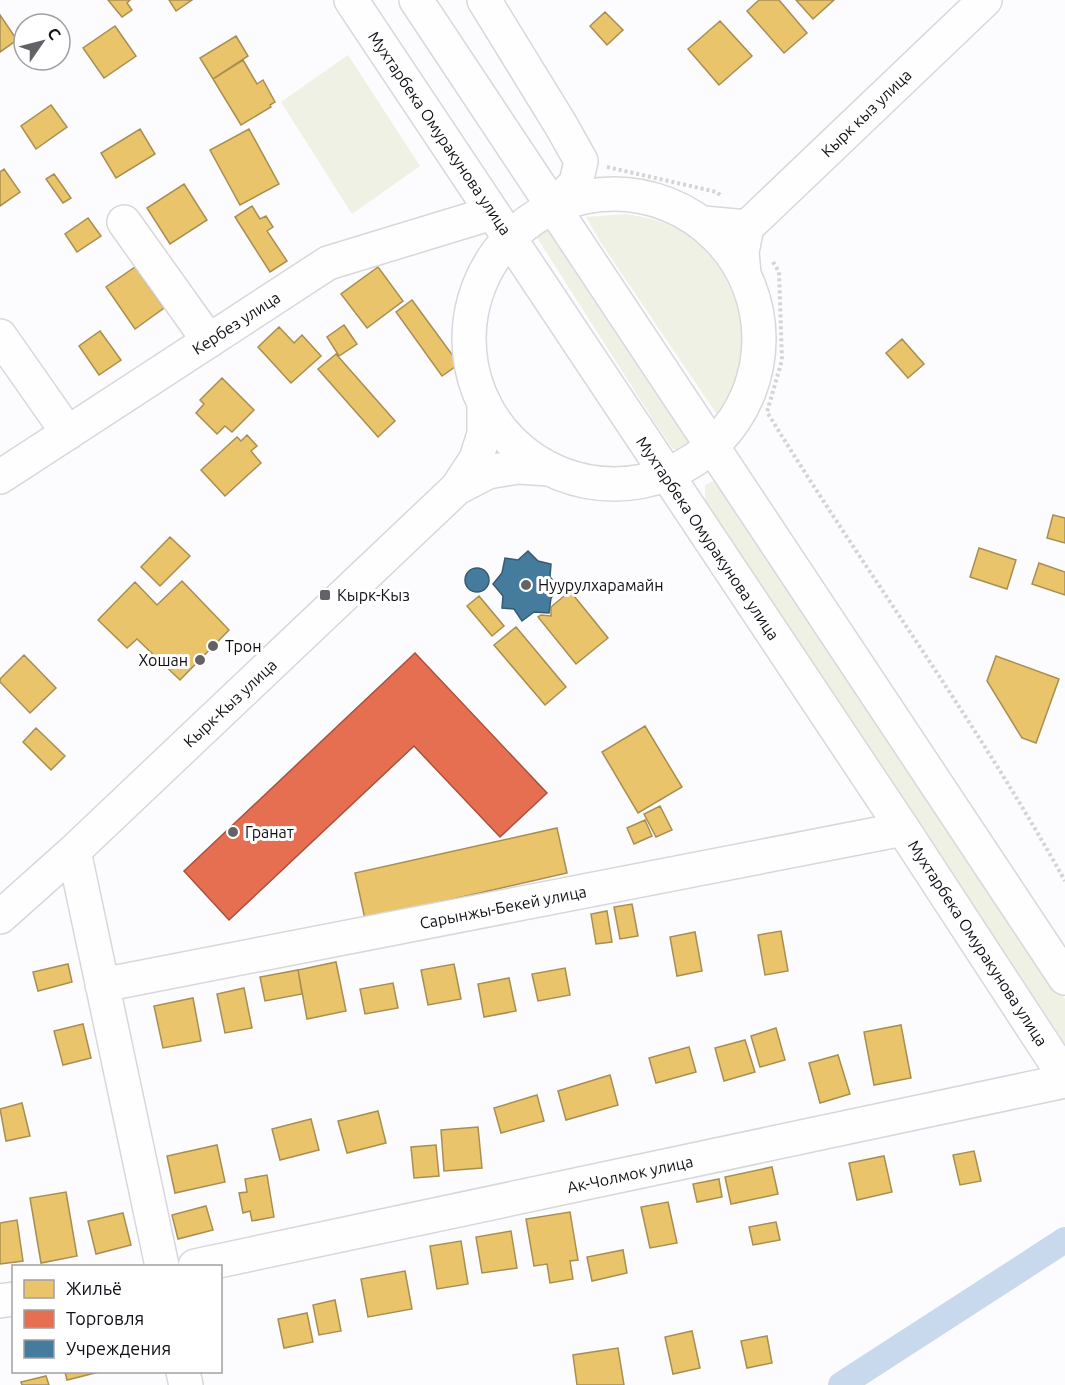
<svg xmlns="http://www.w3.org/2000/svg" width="1065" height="1385" viewBox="0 0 1065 1385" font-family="Ubuntu,sans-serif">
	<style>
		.green { fill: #eff1e4 }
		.homes { fill: #e9c46a; stroke: #a88e51; stroke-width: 1.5 }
		.shops { fill: #e76f51; stroke: #a7523f; stroke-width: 1.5 }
		.public { fill: #457b9d; stroke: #355b74; stroke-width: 1.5 }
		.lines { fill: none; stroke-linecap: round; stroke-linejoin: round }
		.canal { stroke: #c8d9ed; stroke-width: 26 }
		.minor-casing { stroke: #d8d7dc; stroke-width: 36 }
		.major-casing { stroke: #d8d7dc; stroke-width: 36 }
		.path { stroke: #d4d4d5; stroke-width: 4; stroke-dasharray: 3 3; stroke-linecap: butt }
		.minor { stroke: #fffeff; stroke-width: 33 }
		.major { stroke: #fffeff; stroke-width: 33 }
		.poi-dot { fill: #636267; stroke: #fff; stroke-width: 2 }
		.labels { text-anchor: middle; stroke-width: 6; stroke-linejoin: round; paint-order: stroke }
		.street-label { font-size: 16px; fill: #110f16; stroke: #fff }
		.poi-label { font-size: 16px; fill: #110f16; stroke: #fff; text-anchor: start }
	</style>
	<rect width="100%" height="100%" fill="#fcfbfd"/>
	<!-- green -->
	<path class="green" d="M348,55L420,166L352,214L281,102Z
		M625,214C637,216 650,218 661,222C723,243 758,322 735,383C731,394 723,405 718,416L601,243L586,217Z
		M551,227L691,441C687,450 682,450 673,449L659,429L536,236Z
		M717,479L1065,999V1044L705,500V485Z"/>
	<!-- homes -->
	<path class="homes" d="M108,0H130L127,3L132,10L122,17Z
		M169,0H192L176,11Z
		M759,0H779L807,33L784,53L747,11Z
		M796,0H834L813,19Z
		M605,12L623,30L607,45L590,26Z
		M0,15L17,40L0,52Z
		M720,21L752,56L719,85L688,49Z
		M115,26L136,56L104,78L83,48Z
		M236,36L248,56L213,79L200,58Z
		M243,60L257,84L263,80L275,102L270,105L271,107L241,125L213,79Z
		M51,105L67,127L36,149L21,126Z
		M140,129L155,154L116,178L101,153Z
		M249,129L279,184L240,205L210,150Z
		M4,169L20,192L0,206V172Z
		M54,174L71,198L63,203L46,179Z
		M184,184L207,220L170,244L147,208Z
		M252,206L260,219L266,216L273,227L267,231L287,261L270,272L235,217Z
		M88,218L101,236L77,252L65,234Z
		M135,267L164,308L135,329L106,287Z
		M378,267L403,301L367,328L341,294Z
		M412,300L459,364L442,376L396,312Z
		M344,325L357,344L339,356L327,337Z
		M279,327L294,343L302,335L321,356L291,383L258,347Z
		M100,331L121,360L99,375L79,346Z
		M902,339L924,364L908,378L886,353Z
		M336,354L395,421L378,437L318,369Z
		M222,378L254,410L232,432L225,426L217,434L196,413L204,404L200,400Z
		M247,435L257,446L251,451L261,463L225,496L201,470L237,437L241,441Z
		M1053,515L1065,518V543L1047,538Z
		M170,537L190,556L160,586L141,567Z
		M979,548L1016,560L1007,589L970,577Z
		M1039,563L1065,572V595L1032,584Z
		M182,581L229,630L180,680L137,639L127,648L98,620L135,582L157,605Z
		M570,591L608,638L576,664L538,617L541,615L551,616V607Z
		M479,596L504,626L492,636L467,606Z
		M516,627L566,687L545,705L494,645Z
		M24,655L56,688L30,713L0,682V679Z
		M996,656L1059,679L1036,743L1022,738L987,681Z
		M645,726L682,787L638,813L602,752Z
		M36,728L65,756L51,770L23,742Z
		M660,806L672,830L656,837L644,814Z
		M645,820L652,836L634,844L627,828Z
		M557,828L567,873L365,919L355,873Z
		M632,904L638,936L620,939L614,907Z
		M607,911L612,942L596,944L591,914Z
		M781,931L788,971L765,975L758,935Z
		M695,932L702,971L677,976L670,937Z
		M336,962L346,1011L307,1019L298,970Z
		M68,964L72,982L38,991L33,972Z
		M454,964L461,999L428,1005L421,970Z
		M565,968L570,995L538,1001L532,974Z
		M298,970L302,994L265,1001L260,977Z
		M509,978L516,1011L484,1017L478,984Z
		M393,983L398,1008L365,1014L360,989Z
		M244,988L252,1028L225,1033L217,994Z
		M193,998L201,1041L163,1048L154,1006Z
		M83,1024L91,1058L63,1065L54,1031Z
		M901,1025L911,1078L874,1085L864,1032Z
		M776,1028L785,1060L760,1067L751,1036Z
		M745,1040L755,1072L724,1081L715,1048Z
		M689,1047L696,1072L656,1083L649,1058Z
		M838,1055L850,1094L820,1103L809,1063Z
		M610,1075L618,1105L566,1120L558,1091Z
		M537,1095L544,1121L501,1133L494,1108Z
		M22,1103L30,1136L6,1141L0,1109Z
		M378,1111L386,1143L347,1153L338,1121Z
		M311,1119L319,1150L280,1160L272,1129Z
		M478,1127L482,1168L444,1171L441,1130Z
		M217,1145L225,1182L175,1193L167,1156Z
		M436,1145L439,1176L414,1178L411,1147Z
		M974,1151L981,1181L960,1185L953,1155Z
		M884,1156L892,1192L857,1200L849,1163Z
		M772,1167L778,1194L731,1204L725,1177Z
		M267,1175L274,1217L252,1221L250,1211L243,1213L239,1193L247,1192L245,1179Z
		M719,1179L722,1197L697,1202L693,1184Z
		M66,1192L77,1256L41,1263L30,1198Z
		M668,1202L677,1243L650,1248L641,1207Z
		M206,1206L213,1230L178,1239L172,1215Z
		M570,1212L578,1260L570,1261L573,1279L550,1283L547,1264L534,1266L526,1219Z
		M123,1213L131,1245L96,1254L88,1221Z
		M17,1220L23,1261L0,1264V1223Z
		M776,1222L780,1240L753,1245L749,1227Z
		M511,1231L517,1268L482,1273L476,1237Z
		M461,1241L468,1284L437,1289L430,1246Z
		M623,1250L627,1273L592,1281L587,1257Z
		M405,1271L412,1309L368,1317L361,1279Z
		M335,1300L341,1331L319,1335L313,1305Z
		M307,1313L313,1342L284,1348L278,1319Z
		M692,1331L700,1368L673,1374L665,1337Z
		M767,1336L772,1363L747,1368L741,1341Z
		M618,1348L624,1385H577L573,1355Z
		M65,1372H99L67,1380Z
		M46,1376L49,1385H22L21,1382Z"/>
	<!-- shops -->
	<path class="shops" d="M415,653L547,793L500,837L414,746L229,920L184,871Z"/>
	<!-- public -->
	<path class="public" d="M528,551L538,561L551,564L550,577L559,587L551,598L549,613L534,612L522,621L514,609L502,608L503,596L493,584L502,573L505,558L518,560Z
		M465 580a12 12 0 1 1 24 0a12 12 0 1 1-24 0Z"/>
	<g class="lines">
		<!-- canal -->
		<path class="canal" d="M841,1385L1065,1240"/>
		<defs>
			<path id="minor" d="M484,0L562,127L581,161L576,183L554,206
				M124,222L209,341
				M703,223L747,227
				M744,274L742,252L747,227L985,0
				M0,336L68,433
				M0,477L328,263L492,213
				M457,488L488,472L518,467L550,469
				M74,851L162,1266
				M0,917L74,851L457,488L476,459L484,434V403
				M102,985L903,829
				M195,1266L1065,1081
				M0,1301L14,1299
				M183,1372L186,1385"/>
			<path id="major" d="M351,0L903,829L1065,1077
				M416,0L1065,978
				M469 339a145 145 0 1 1 290 0a145 145 0 1 1-290 0Z"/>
		</defs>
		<!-- minor casing -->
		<use href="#minor" class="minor-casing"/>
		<!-- major casing -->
		<use href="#major" class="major-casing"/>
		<!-- path -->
		<path class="path" d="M607,167L717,192L721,196
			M773,262L779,272L782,360L767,412C864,570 975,719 1065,881"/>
		<!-- minor -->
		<use href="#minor" class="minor"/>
		<!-- major -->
		<use href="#major" class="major"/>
	</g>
	<!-- markers -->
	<g class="poi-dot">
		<circle cx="526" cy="585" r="6"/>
		<rect x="319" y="589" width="12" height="12" rx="3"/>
		<circle cx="213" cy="646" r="6"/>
		<circle cx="200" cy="660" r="6"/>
		<circle cx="233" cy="832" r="6"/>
	</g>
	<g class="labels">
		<!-- street labels -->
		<g class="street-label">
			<text transform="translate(866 113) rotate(-44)" y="6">Кырк кыз улица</text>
			<text transform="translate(440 133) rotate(56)" y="6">Мухтарбека Омуракунова улица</text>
			<text transform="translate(236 323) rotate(-33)" y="6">Кербез улица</text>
			<text transform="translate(708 538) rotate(56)" y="6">Мухтарбека Омуракунова улица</text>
			<text transform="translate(230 703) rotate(-43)" y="6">Кырк-Кыз улица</text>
			<text transform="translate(503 907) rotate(-11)" y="6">Сарынжы-Бекей улица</text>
			<text transform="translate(978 943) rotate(57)" y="6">Мухтарбека Омуракунова улица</text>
			<text transform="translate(630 1174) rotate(-12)" y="6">Ак-Чолмок улица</text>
		</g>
		<!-- poi labels -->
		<g class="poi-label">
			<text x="538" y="591">Нуурулхарамайн</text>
			<text x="337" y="601">Кырк-Кыз</text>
			<text x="225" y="652">Трон</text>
			<text x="188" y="666" text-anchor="end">Хошан</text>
			<text x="245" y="838">Гранат</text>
		</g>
	</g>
	<!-- legend -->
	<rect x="12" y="1265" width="210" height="108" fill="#ffffff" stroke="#a09fa2" stroke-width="1.5"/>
	<rect x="24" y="1280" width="30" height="18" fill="#e9c46a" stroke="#a09fa2" stroke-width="1.5"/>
	<text x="66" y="1295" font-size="18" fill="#110f16">Жильё</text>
	<rect x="24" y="1310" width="30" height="18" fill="#e76f51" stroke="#a09fa2" stroke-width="1.5"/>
	<text x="66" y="1325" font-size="18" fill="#110f16">Торговля</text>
	<rect x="24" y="1340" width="30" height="18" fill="#457b9d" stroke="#a09fa2" stroke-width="1.5"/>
	<text x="66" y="1355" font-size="18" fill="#110f16">Учреждения</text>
	<!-- north arrow -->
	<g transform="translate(42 42) rotate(55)"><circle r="28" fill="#ffffff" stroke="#a09fa2" stroke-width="1.5"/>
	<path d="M0-4.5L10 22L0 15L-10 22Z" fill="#636267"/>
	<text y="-9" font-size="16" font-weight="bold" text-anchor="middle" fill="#110f16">С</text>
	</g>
</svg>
